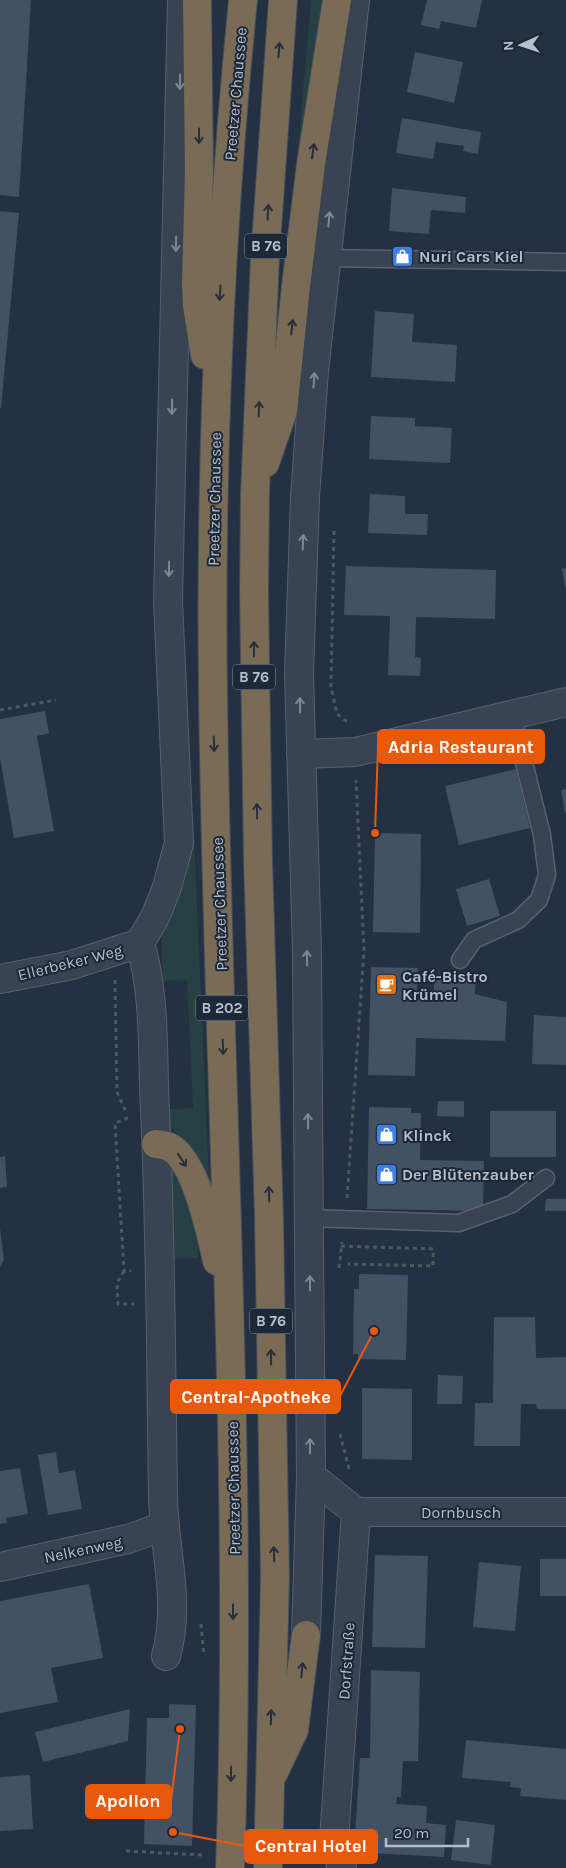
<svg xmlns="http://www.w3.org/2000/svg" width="566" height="1868" viewBox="0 0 566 1868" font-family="Karla,sans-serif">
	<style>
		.green { fill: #264044 }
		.building { fill: #435165 }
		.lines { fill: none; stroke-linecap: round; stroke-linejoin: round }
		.lane-casing { stroke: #576170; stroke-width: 19 }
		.street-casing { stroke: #576170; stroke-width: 30 }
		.highway-casing { stroke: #434e5d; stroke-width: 30 }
		.path { stroke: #455d60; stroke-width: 3; stroke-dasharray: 4 4; stroke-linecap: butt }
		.lane { stroke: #394352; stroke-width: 16 }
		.street { stroke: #394352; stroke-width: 28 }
		.highway { stroke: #796b55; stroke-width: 28 }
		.oneway { stroke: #262f3b }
		.oneway2 { stroke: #7e8795 }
		.labels { text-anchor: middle; stroke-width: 4; stroke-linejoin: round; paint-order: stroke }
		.shield { fill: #1d2838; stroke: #8891a0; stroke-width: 1 }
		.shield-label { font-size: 15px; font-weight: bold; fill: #b6becc }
		.street-label { font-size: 16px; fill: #b6becc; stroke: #1d2838 }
		.poi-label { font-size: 16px; font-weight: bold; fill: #b6becc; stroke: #1d2838; text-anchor: start }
		.leader { fill: none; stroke: #e8590c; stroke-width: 2 }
		.callout-dot { fill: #e8590c; stroke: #1d2838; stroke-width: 2 }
		.callout { fill: #e8590c; stroke: #e8590c; stroke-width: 2 }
		.callout-label { font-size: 18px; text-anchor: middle; font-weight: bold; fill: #fff }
	</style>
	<rect width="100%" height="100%" fill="#243143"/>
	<!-- green -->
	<path class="green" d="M311,0H329L302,161L297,159Z
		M194,835L209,1181L198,1160L168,1122V1109L193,1108L187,980L163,981L161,937L182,886Z
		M177,1170L198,1229V1258L172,1259L170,1172Z"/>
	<!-- building -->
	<path class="building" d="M0,0H31L19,197L0,195Z
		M427,0H482L476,28L441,21L439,29L421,25Z
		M415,52L463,62L454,103L407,92Z
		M402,118L481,132L478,154L463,151L464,146L436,142L433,159L396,153Z
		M392,188L466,197L465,213L431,210L429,234L389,231Z
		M0,211L19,213L1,408H0Z
		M375,311L414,314L412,342L457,345L455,382L371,377Z
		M371,416L415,418V426L452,428L450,463L369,459Z
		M370,494L405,496V514H428L427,535L368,533Z
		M346,566L496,570L495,619L416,617L415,657L421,658L420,676L388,675L390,616L344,615Z
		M566,568V587H565L562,569Z
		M45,711L49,733L37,736L54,831L14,838L0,758V719Z
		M516,769L530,828L459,845L445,786Z
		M566,789V813H565L561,790Z
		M375,833L421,834L420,933L373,932Z
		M489,879L500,916L467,926L456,889Z
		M371,967L418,968L417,990L434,991V974L476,975L475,994L507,1002L505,1041L416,1038L415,1076L368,1075Z
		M534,1015L566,1017V1065L532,1064Z
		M438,1101H464V1117L437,1116Z
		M369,1107L411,1108V1113H421L420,1160L484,1161L483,1211L367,1209Z
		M490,1111H556V1157H490Z
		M5,1156L7,1187L0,1188V1157Z
		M546,1199H566V1211H545Z
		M0,1228L4,1260L0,1267Z
		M359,1274L408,1275L406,1360L358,1359V1354H353L354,1289H359Z
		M494,1317H535L536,1358L566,1357V1409H537L536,1404H521L520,1446H474L475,1403H493Z
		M438,1375L463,1376L462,1404H437Z
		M362,1388L412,1389V1460L362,1459Z
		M56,1452L59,1473L75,1470L82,1509L48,1515L38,1455Z
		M20,1468L28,1514L6,1518L7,1523L0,1524V1471Z
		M375,1555L428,1556L425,1648L372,1647Z
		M540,1559H566V1596H540Z
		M479,1562L521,1566L515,1631L473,1627Z
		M89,1584L103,1658L51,1668L58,1702L0,1713V1601Z
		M371,1670L420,1672L418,1761H403L401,1797H397L396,1804L427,1806L426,1823L446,1825L444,1857L354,1852L360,1758H370Z
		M169,1704L196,1705L192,1846L144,1844L147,1718H169Z
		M130,1709L128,1741L43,1762L35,1732Z
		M466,1740L566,1749V1800L520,1796L521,1788L510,1787L511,1782L462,1778Z
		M30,1775L33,1829L0,1831V1777Z
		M456,1820L495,1825L491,1865L451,1860Z"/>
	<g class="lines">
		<defs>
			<path id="lane" d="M325,258L566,262
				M460,960L474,940L518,920L539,900L547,875L542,835L512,714
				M309,1218L459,1223L512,1204L546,1178"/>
			<path id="street" d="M301,754L355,752L566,702
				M0,979L72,965L140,943
				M311,1476L356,1512L334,1840L342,1868
				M356,1512H566
				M0,1567L128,1539L164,1526
				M306,1635L311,1476L309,1244L307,952L299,674L305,497L314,371L355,0
				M166,1656C181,1602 164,1551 163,1496C161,1368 161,1239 155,1111C152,1055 156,997 140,943L156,915L167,887L179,843L168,601L182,0"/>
			<path id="highway" d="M197,0L199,171L196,283L197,306L205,355
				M265,463L283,411L296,286L311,164L337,0
				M156,1144C161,1145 167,1145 171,1148C196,1163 211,1233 217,1261
				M274,1772L294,1730L306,1635
				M230,1868C244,1477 218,1085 213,694C210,462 220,231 243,0
				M268,1868L275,1577L269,1217L258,860L254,591L255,493L265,258L283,0"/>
		</defs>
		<!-- lane casing -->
		<use href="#lane" class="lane-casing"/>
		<!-- street casing -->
		<use href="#street" class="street-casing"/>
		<!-- highway casing -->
		<use href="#highway" class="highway-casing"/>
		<!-- path -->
		<path class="path" d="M334,531L331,687L337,714L350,724
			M0,710L56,700
			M115,980L117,1092L126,1112
			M128,1118L115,1123L124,1271H131
			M347,1198L364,950L356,780
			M341,1246L433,1249V1266L348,1264
			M339,1268L342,1242
			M124,1271L117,1283L118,1304H134
			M340,1434L349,1469
			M201,1624L204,1655
			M126,1851L202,1855"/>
		<!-- lane -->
		<use href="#lane" class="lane"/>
		<!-- street -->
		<use href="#street" class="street"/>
		<!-- highway -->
		<use href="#highway" class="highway"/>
	</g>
	<!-- one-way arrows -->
	<defs><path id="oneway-shaft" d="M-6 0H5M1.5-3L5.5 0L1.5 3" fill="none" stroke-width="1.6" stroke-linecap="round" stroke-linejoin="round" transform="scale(1.25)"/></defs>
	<g class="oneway">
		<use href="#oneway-shaft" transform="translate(279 50) rotate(-86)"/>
		<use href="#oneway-shaft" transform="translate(199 136) rotate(90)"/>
		<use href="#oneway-shaft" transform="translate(313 151) rotate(-82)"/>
		<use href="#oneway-shaft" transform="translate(268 212) rotate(-87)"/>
		<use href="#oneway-shaft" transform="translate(220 293) rotate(94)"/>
		<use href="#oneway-shaft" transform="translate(292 327) rotate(-84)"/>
		<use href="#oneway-shaft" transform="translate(259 409) rotate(-88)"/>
		<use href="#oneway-shaft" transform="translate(254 649) rotate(-90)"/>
		<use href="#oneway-shaft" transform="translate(214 744) rotate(88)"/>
		<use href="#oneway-shaft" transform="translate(257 811) rotate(-91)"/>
		<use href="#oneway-shaft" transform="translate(223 1047) rotate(88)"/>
		<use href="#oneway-shaft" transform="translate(182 1160) rotate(56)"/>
		<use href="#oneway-shaft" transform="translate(269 1194) rotate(-92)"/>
		<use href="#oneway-shaft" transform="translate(271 1357) rotate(-91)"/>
		<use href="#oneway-shaft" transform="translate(274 1554) rotate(-91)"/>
		<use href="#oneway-shaft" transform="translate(233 1612) rotate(90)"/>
		<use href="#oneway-shaft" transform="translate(302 1670) rotate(-84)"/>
		<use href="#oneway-shaft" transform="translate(271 1717) rotate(-89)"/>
		<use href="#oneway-shaft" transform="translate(231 1774) rotate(91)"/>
	</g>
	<g class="oneway2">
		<use href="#oneway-shaft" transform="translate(180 82) rotate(91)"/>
		<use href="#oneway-shaft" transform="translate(329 219) rotate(-84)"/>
		<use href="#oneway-shaft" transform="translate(176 244) rotate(91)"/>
		<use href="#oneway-shaft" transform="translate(314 380) rotate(-86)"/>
		<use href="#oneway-shaft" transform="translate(172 407) rotate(91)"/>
		<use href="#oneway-shaft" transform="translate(303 542) rotate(-88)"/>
		<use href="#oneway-shaft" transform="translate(169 569) rotate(91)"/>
		<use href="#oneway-shaft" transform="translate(300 705) rotate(-91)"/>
		<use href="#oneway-shaft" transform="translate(307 958) rotate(-91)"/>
		<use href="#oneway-shaft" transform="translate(308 1121) rotate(-91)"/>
		<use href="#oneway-shaft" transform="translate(310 1283) rotate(-90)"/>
		<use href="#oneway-shaft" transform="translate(310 1446) rotate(-90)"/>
	</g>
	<!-- icons -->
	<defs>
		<symbol id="shop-square" viewBox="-11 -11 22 22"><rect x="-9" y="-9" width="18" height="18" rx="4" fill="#3f7fe0" stroke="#1d2838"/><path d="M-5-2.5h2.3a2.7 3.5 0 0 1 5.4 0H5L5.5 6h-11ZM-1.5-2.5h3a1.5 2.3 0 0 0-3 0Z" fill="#fff"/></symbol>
		<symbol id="cafe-square" viewBox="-11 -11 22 22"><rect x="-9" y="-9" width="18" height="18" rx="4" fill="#e8710a" stroke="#1d2838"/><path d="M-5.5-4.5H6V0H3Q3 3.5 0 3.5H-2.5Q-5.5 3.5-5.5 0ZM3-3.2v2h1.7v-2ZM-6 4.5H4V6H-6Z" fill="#fff"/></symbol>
	</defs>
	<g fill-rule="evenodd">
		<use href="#shop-square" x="390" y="244" width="25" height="25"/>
		<use href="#cafe-square" x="374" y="972" width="25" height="25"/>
		<use href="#shop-square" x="374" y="1122" width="25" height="25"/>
		<use href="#shop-square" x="374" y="1162" width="25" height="25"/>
	</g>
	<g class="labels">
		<!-- shield labels -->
		<g class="shield">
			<rect x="245" y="233.5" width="42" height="25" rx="4"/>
			<rect x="233" y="664.5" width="42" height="25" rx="4"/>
			<rect x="196" y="995.5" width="52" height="25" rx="4"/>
			<rect x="250" y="1308.5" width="42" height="25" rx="4"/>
		</g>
		<g class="shield-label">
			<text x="266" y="251">B 76</text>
			<text x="254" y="682">B 76</text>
			<text x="222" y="1013">B 202</text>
			<text x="271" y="1326">B 76</text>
		</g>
		<!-- street labels -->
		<g class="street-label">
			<text transform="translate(235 94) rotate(-85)" y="6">Preetzer Chaussee</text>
			<text transform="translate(214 499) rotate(-89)" y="6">Preetzer Chaussee</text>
			<text transform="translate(219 904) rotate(-92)" y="6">Preetzer Chaussee</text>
			<text transform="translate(70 962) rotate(-14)" y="6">Ellerbeker Weg</text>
			<text transform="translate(233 1488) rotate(-91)" y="6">Preetzer Chaussee</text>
			<text x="461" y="1518">Dornbusch</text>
			<text transform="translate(83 1549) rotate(-12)" y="6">Nelkenweg</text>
			<text transform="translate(346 1661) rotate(-86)" y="6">Dorfstraße</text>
		</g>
		<!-- poi labels -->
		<g class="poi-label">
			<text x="419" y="262">Nuri Cars Kiel</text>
			<text x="402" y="982">Café-Bistro<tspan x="402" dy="18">Krümel</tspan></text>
			<text x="403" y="1141">Klinck</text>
			<text x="402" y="1180">Der Blütenzauber</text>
		</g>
	</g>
	<!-- callouts -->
	<path class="leader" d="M375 833L378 747M374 1331L340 1396M180 1729L171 1801M173 1832L245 1846"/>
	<g class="callout-dot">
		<circle cx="375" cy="833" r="5"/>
		<circle cx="374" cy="1331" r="5"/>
		<circle cx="180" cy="1729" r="5"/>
		<circle cx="173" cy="1832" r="5"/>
	</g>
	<g class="callout">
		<rect x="378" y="730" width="166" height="33" rx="5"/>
		<rect x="171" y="1380" width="169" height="33" rx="5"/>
		<rect x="86" y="1785" width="85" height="33" rx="5"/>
		<rect x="245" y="1830" width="132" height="33" rx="5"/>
	</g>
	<g class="callout-label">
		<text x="461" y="753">Adria Restaurant</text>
		<text x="256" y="1403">Central-Apotheke</text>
		<text x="128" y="1807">Apollon</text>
		<text x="311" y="1852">Central Hotel</text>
	</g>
	<!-- north arrow -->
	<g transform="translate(521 45) rotate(267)" stroke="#1d2838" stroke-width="4" paint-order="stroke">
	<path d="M0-4L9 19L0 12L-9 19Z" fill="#b6becc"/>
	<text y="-8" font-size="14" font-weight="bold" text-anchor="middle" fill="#b6becc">N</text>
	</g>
	<!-- scale -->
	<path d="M386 1838v8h82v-8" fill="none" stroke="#b6becc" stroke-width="2.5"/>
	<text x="394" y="1838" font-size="15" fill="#b6becc" stroke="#1d2838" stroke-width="4" paint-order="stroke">20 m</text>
</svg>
